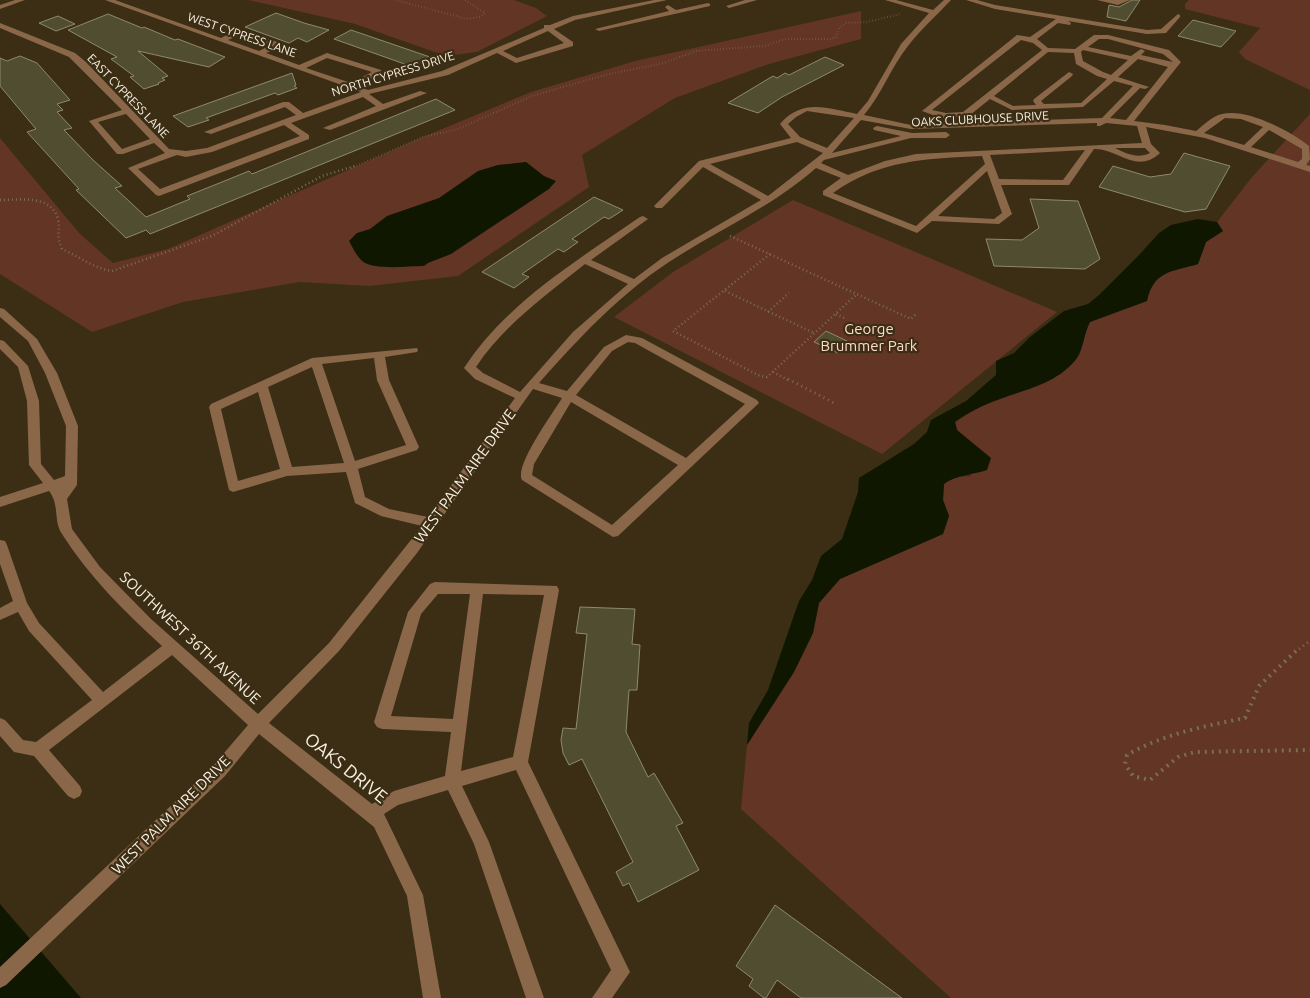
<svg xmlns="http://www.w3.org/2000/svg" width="1310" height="998" viewBox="0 0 1310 998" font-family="Ubuntu,sans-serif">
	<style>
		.green { fill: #633524 }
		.water { fill: #101700 }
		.building { fill: #514d31; stroke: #8e8a6c }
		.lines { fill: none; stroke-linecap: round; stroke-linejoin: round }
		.path-far3 { stroke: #796d57; stroke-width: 2; stroke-dasharray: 0.5 2.5; stroke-linecap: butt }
		.path-far2 { stroke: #796d57; stroke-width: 2.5; stroke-dasharray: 1 3; stroke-linecap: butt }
		.path-far1 { stroke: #796d57; stroke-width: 3; stroke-dasharray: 1 4; stroke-linecap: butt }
		.path { stroke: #796d57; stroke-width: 4; stroke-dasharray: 2 5; stroke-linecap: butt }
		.minor { fill: #8a6749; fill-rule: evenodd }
		.labels { text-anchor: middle; stroke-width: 4.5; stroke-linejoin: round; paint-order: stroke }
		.far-street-label { font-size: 12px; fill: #f9f0e2; stroke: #3b2e15 }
		.park-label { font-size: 15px; fill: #fedacd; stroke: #3b2e15 }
		.street-label { font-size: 15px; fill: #f9f0e2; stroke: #3b2e15 }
		.near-street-label { font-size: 18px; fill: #f9f0e2; stroke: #3b2e15 }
	</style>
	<rect width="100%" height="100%" fill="#3b2e15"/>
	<!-- green -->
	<path class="green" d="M248,0H514L536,8L547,16L477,52L446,56L355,24Z
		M1189,0H1310V90L1245,59L1239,52L1260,28L1185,9V4Z
		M861,11V39L769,64L675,98L582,155L589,187L458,276L369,286L300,282L183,302L92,332L0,274V138L80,234L113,263L168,249L423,137L531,92L635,61Z
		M1310,114V998H951L741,809L747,745L794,672L813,633L819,603L840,579L943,534L949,516L943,500L944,484L953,477L971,476L955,422C969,412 983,405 1000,399C1027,389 1058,383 1077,358C1083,350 1084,333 1090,322L1147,301C1154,270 1171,272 1198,264L1206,242L1223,231L1217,222L1252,177Z
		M793,200L1057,312L882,454L614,317L673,272Z"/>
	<!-- water -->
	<path class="water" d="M526,162L544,176L556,181L549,189L451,254L428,263L424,266C409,266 379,270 365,263C357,258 353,248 349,241L357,233L370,229L387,216L439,198L478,171L498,165Z
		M1198,219L1217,222L1223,231L1206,242L1198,264C1172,272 1154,270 1147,301L1090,322C1084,333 1083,350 1077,358C1058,383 1027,389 1000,399C983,405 969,412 955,422L957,430L991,458L987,470C972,475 956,475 944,484L943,500L949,516L943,534L840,579L819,603L813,633L794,672L747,745L749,723L768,690L799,601L812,580L821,556L842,539L858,492L859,478L914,444L927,432L931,420L966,401L996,375V361L1014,353L1030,337L1064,311L1088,304L1099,295L1140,254L1159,233L1171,225Z
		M0,904L81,998H0Z"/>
	<!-- building -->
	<path class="building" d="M1132,0H1140L1126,21L1107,17L1109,5L1119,7Z
		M276,13L304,23L329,30L307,42L298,38L289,43L245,27Z
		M108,14L142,28L144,27L175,40L178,39L225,57L209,67L138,51L168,76L162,78L165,80L158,83L159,84L144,89L130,77L134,76L111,59L117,57L68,30Z
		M58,16L75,24L56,31L39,23Z
		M1193,20L1236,31L1221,47L1178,36Z
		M351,30L430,57L413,67L334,39Z
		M20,56L37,63L70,100L57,104L63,110L57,112L72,128L64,130L93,160L122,186L115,188L146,217L190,199L187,196L217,184L249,171L252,174L436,99L455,110L150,234L146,230L126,238L76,190L79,189L27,132L36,129L0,86V58L7,61Z
		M825,57L844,65L782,97L758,113L728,103L773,76L777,78L785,73L789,75Z
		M292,73L296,85L294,86L297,88L278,95L275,93L206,118L209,120L188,127L173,116Z
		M1184,153L1230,166L1206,209L1185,212L1099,187L1113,166L1150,177L1171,174Z
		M594,197L623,210L609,219L604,217L572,239L578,242L564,252L558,249L522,274L529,277L514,288L482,272Z
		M1030,199L1078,201L1100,259L1085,269L994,266L986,239L1022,240L1039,228Z
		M826,331L849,342L838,353L814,342Z
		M580,607L635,609L632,644L640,645L637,690H629L626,732L648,777L654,773L683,823L676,826L699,870L638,902L629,883L623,886L616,872L633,862L582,759L569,765L563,753L561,740L563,728L576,729L587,634L576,633Z
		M775,905L902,998H801L777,980L766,998H764L749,986L753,979L736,966Z"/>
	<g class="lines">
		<!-- path-far3 -->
		<path class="path-far3" d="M395,0L467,19L480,17L485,13L465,0
			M351,168L423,137L458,129L532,96L605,75L664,63L696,51L764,46L786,39H831L836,37L840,27L846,23L867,22L900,14"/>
		<!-- path-far2 -->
		<path class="path-far2" d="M0,200C19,200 51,194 58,219C61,230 55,234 62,249C80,257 93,268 112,271L212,236L322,176L355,166
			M730,236L911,319L916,314
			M770,254L673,331L760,376L767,377L857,294
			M725,291L814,333
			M768,312L789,293
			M836,314L844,318
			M773,372L790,381"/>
		<!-- path-far1 -->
		<path class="path-far1" d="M788,379L836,404
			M1295,652L1310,641"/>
		<!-- path -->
		<path class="path" d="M1296,651L1259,686L1245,718C1205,726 1163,734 1127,755L1125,764L1133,776L1150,780L1178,757L1195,752L1310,750"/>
		<!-- minor -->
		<path class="minor" d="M15,0H25L0,9V5Z
			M105,0H115L221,38L237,30H243L280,43V47L266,53L299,65L327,53L381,70V74L358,86L368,90L442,71L544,28V25H550L573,16L654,0H667L575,20L554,29L573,42V46L516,63L497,53L448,75L369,94L383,104L420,91L427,93L330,130L323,128L376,106L363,97L291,123L309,135V139L159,196L156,195L128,168L165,153L154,143L123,154H117L89,121L122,110L69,57L0,28V23L75,53L86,62L169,149L186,151L207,148L296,115L285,107L211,134L204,132L283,102H289L303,113L361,92ZM548,31L564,43L517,58L503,51ZM240,35L271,45L259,51L228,40ZM327,58L372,72L351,83L306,68ZM126,114L150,139L122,149L98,122ZM284,125L300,136L160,189L138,169L177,155L186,157L212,152Z
			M745,0H757L729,8L726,6Z
			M885,0H896L933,10L944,0H951C937,15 921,29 908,46C891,67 882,94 864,115L911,125L965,123L963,117L941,118L922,111L1017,35L1030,37L1056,19L995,9L966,0H977L995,5L1147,30L1161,29L1178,14L1180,15V17L1166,33L1147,34L1068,21L1071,23L1070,25L1058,23L1037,39L1048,48L1075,49L1094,35H1108L1169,50L1181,62L1134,121L1165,125L1196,131C1204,125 1212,116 1222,114C1247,108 1290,131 1309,146L1310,159L1306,165L1310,166V172L1205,138L1146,127L1151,144L1160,153C1137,175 1117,148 1094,149L1069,185H1001L1012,214L999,224L932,221L917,233L823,195V191L841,178L816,168C772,207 718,230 669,262C620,294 578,339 539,383L567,391L604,347L626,335L642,338L757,400L759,403L618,536L613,537L522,480C514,466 553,413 562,398L533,389L417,553L339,651L269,723L372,804L394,791L445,776L451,732L382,729L377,727L374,722L408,612L430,584L435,582L557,586L559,590L528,762L630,972L612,998H592L611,970L516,770L462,786L489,842L544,998H526L474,844L448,790L398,805L384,814L423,895L441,998H423L407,896L374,827L259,734L225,776L6,985L0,988V967L213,766L248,725L172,655L49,750L80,786L82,791L80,796L74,799L68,796L34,756L14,752L0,736V718L5,720L23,740L36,742L92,700L29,631L18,612L0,620V608L13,601L0,564V540L5,541L7,545L27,603L39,623L103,692L162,646C125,612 89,577 62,534C53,521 60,505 49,491L0,507V497L43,483L29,465L27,401L18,367L0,349V340L4,341L28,366L39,401L41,464L54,480L65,476L66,426L45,373L28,341L0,317V308L4,309L37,339L57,373L78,426L77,485L67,499L72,529L100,567L151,619L258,714L329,643L422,526L381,516L355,503L346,472L287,476L233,492L229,490L209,407L211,404L312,358L417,348L418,350L417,352L385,357L389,380L419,447L417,450L358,469L365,497L389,509L428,517L515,398L475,379L464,368C506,303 578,260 640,217L643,216L648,219L591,260L634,279L662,258L761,200L703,167L662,208H656L654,206L699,161L791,138L780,124C802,98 828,108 857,114L868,101L901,44L929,13ZM1099,39H1108L1163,54L1173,62L1141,55L1145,51L1141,49L1131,56L1088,47ZM1021,40L1033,43L1042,50L963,112L946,113L932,110ZM1083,50L1128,60L1111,75L1103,72L1083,61L1081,52ZM1048,52L1074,53L1076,64L1097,76L1107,79L1081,103L1044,104L1041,101L1072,76L1073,74L1069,72L1034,99L1033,101L1036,105L1013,106L994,96ZM1138,59L1168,67L1126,120L1110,118L1140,88L1145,89L1149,87L1118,77ZM1114,81L1133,86L1102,118L973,122L970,115L990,99L1012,110L1083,107ZM807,111L854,118L827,148L800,137L788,124L796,117ZM1225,118L1241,119L1263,127L1244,145L1204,133ZM861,120L911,129L1097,123V126H1100L1106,123L1137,126L1142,143L916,154L885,161L848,175L821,163L824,160L911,138H946L950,135L946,132L912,133L877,126L873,128L874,130L901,136L832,153ZM1269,130L1302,149V159L1298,162L1251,147ZM797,142L823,153L768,196L710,164ZM1115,148H1145L1150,153C1138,159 1127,154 1115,148ZM1085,150L1063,180L999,179L990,155ZM982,156L985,164L916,226L833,193C881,159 926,159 982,156ZM987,171L1002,213L994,219L938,216ZM585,264L628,284L573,332L520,392L483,373L476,367C504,325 546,295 585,264ZM628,342L635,343L745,404L686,458L576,395L612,351ZM374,358L377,380L406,445L355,461L322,364ZM312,367L344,463L292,467L268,387ZM258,392L280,469L238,481L221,409ZM571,402L678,465L612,525L532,475L534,464ZM438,594H470L453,719L391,716L421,614ZM483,594L544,595L513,757L461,771Z
			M1097,0H1130L1118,5Z
			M708,3L710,4V6L599,31L595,29L669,11L665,7L668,5L676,10Z"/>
	</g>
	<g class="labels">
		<!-- far-street labels -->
		<g class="far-street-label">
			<text transform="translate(242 35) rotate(19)" y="4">WEST CYPRESS LANE</text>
			<text transform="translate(393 74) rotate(-17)" y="4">NORTH CYPRESS DRIVE</text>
			<text transform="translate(128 96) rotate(46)" y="4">EAST CYPRESS LANE</text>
			<text transform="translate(980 119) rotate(-3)" y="4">OAKS CLUBHOUSE DRIVE</text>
		</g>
		<!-- park labels -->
		<g class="park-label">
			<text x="869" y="334">George<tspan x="869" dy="17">Brummer Park</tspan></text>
		</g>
		<!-- street labels -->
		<g class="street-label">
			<text transform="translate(465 476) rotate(-54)" y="5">WEST PALM AIRE DRIVE</text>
			<text transform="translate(190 638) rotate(43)" y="5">SOUTHWEST 36TH AVENUE</text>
			<text transform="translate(171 815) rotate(-45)" y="5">WEST PALM AIRE DRIVE</text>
		</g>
		<!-- near-street labels -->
		<g class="near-street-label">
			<text transform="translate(346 768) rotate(39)" y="6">OAKS DRIVE</text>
		</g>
	</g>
</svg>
